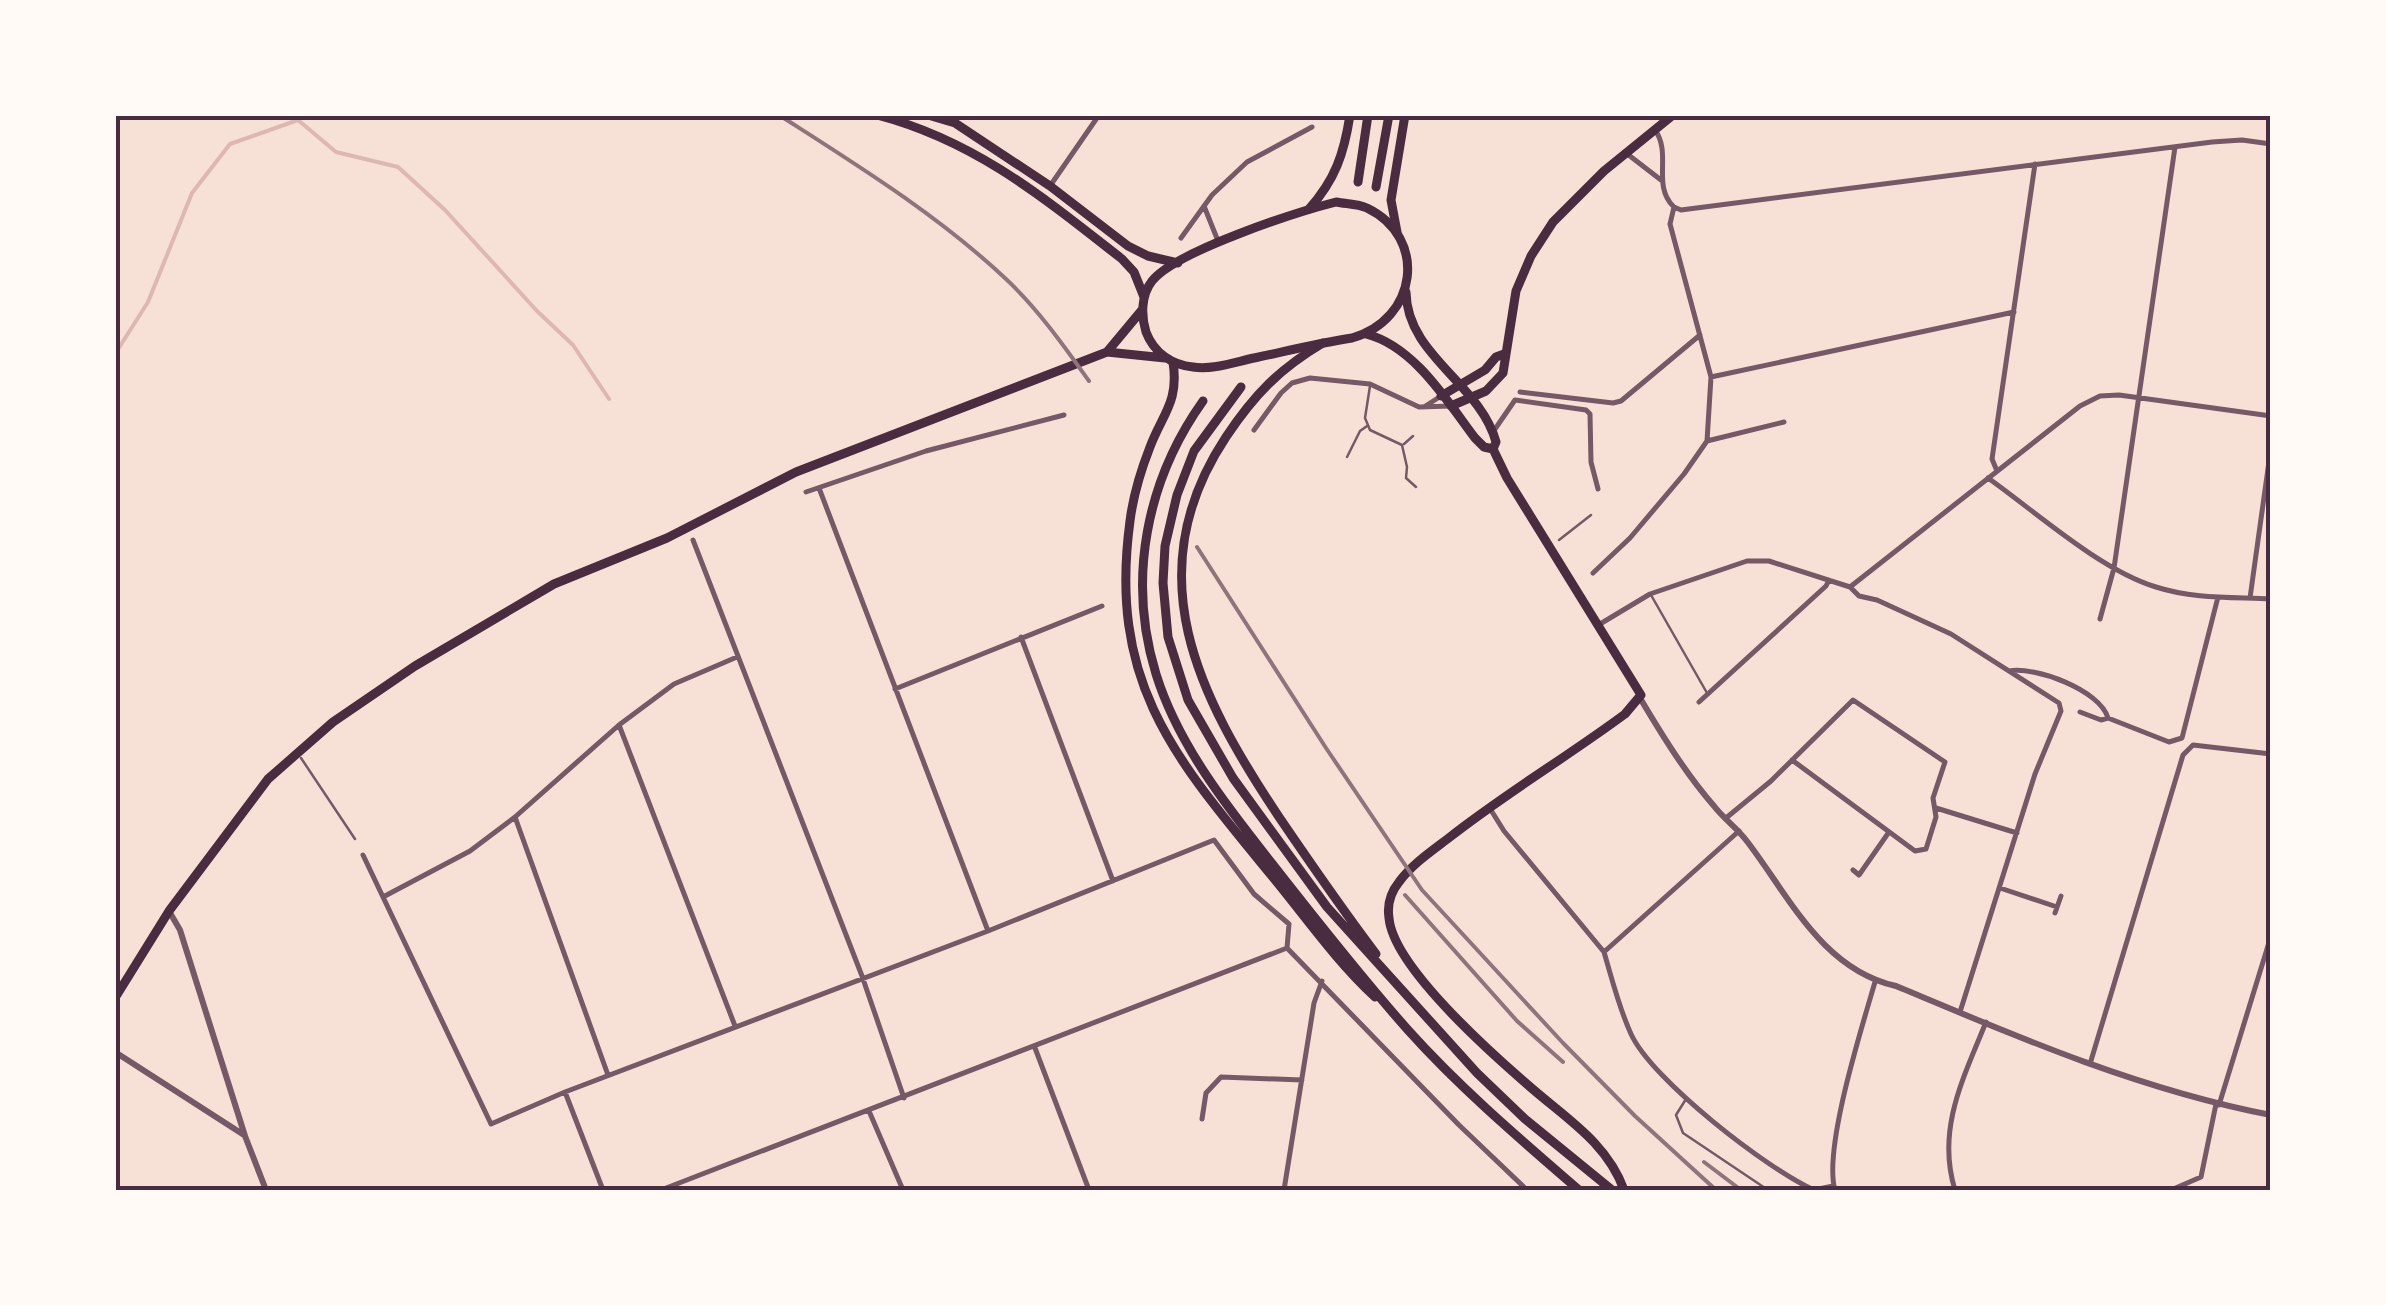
<svg xmlns="http://www.w3.org/2000/svg" width="2386" height="1305" viewBox="0 0 2386 1305" font-family="Bitter,serif">
	<style>
		.lines { fill: none; stroke-linecap: round; stroke-linejoin: round }
		.stream { stroke: #dcb8b0; stroke-width: 4 }
		.service { stroke: #755966; stroke-width: 2.5 }
		.minor { stroke: #755966; stroke-width: 5 }
		.tertiary { stroke: #755966; stroke-width: 6 }
		.primary { stroke: #4a2c40; stroke-width: 9 }
		.trunk { stroke: #4a2c40; stroke-width: 9 }
		.rail { stroke: #8f747c; stroke-width: 4 }
		.neatline { fill: none; stroke: #4a2c40; stroke-width: 4 }
	</style>
	<rect width="100%" height="100%" fill="#f7e1d7"/>
	<g class="lines">
		<!-- stream -->
		<path class="stream" d="M115,354L148,302L192,193L230,144L298,120L336,152L398,167L445,210L537,311L573,345L609,399"/>
		<!-- service -->
		<path class="service" d="M1370,386L1365,418L1370,430L1402,445L1407,467L1406,478L1416,487
			M1404,444L1413,436
			M1347,457L1360,431L1367,426
			M1559,540L1591,515
			M1651,595L1707,693
			M301,758L355,839
			M1686,1099L1676,1115L1683,1133L1768,1190"/>
		<!-- minor -->
		<path class="minor" d="M1655,130C1672,153 1652,185 1673,206
			M1626,153L1661,180
			M1050,186L1099,115
			M1204,206L1218,241
			M1674,207L1681,210L2212,142L2242,140L2271,144
			M1181,238L1212,195L1247,162L1312,127
			M1711,377L2014,312
			M1520,392L1613,403L1621,401L1700,335
			M1424,407L1441,396
			M1254,430L1281,393L1292,383L1310,378L1370,384L1419,407L1451,406
			M1493,432L1515,400L1586,410L1590,414L1591,462L1598,489
			M1707,441L1784,422
			M1997,471L1992,459L2035,164
			M1988,478C2036,512 2100,570 2156,587C2193,599 2232,597 2271,599
			M819,488L988,931
			M806,492L926,451L1064,415
			M693,540L862,976L904,1098
			M1593,573L1630,538L1684,474L1707,441L1711,377L1670,224L1674,207
			M1850,587L2080,406L2100,396L2119,395L2271,416
			M2250,598L2271,447
			M2100,619L2114,568L2175,147
			M1600,624L1650,594L1747,561H1769L1850,587L1859,596L1877,600L1951,634L2059,703L2061,711L2035,774L1960,1012
			M1021,637L1113,881
			M2009,671C2035,666 2100,690 2108,718
			M895,689L1102,606
			M1699,702L1826,586L1829,580
			M2080,712L2101,720L2108,718L2169,742L2182,738L2218,597
			M619,725L735,1026
			M1489,807L1504,831L1604,952
			M1936,808L2017,833
			M515,817L608,1075
			M1726,818L1771,781L1853,700L1945,762L1933,798L1936,817L1926,849L1915,851L1792,760
			M363,855L491,1124L565,1092L988,931L1214,840L1254,894L1289,924L1287,948
			M1853,870L1859,875L1889,832
			M2000,888L2057,907
			M383,897L470,851L515,817L619,725L674,684L737,657
			M2055,913L2061,896
			M1287,948L1459,1125L1527,1190
			M1604,952C1612,979 1619,1008 1631,1034C1652,1080 1767,1169 1814,1190L1833,1186
			M1604,952L1739,831
			M1035,1048L1089,1190
			M2090,1064L2183,755L2193,745L2271,754
			M565,1092L603,1190
			M2219,1105L2271,936
			M869,1111L903,1190
			M1202,1119L1206,1093L1221,1077L1302,1080
			M661,1190L1287,948
			M1284,1190L1314,1003L1322,981
			M1835,1190C1823,1149 1862,1027 1875,982
			M1955,1190C1936,1129 1964,1077 1986,1022
			M2171,1190L2201,1177L2216,1104"/>
		<!-- tertiary -->
		<path class="tertiary" d="M1640,698C1662,735 1686,774 1714,806C1723,818 1736,827 1746,840C1788,894 1821,969 1896,986C2017,1037 2141,1090 2271,1115
			M169,911L180,930L245,1136L266,1190
			M115,1052L244,1135"/>
		<!-- primary -->
		<path class="primary" d="M877,115C976,141 1044,198 1122,259L1134,272L1144,297
			M928,115L955,123L1050,186L1128,246L1148,256L1178,263
			M1336,202C1346,204 1358,204 1367,208C1429,238 1417,320 1352,338C1319,343 1287,351 1254,358C1235,362 1213,370 1193,367C1172,365 1154,353 1146,332C1141,316 1141,295 1152,281C1176,251 1297,212 1336,202Z
			M1406,292C1407,356 1480,383 1496,442L1493,449L1507,478L1641,695L1625,714C1567,757 1506,793 1450,837C1433,850 1412,864 1399,882C1391,892 1387,905 1389,918C1393,966 1491,1053 1528,1085C1564,1117 1607,1142 1624,1190
			M1366,334C1414,346 1447,401 1475,438L1484,447L1493,449
			M1107,352L1142,310
			M1441,396L1485,370L1496,357L1504,354
			M1451,406L1486,391L1503,373L1516,291L1531,256L1553,222L1604,171L1673,115
			M115,998L169,911L268,779L333,722L415,666L554,584L667,538L796,472L1107,352L1165,358"/>
		<!-- trunk -->
		<path class="trunk" d="M1358,182L1368,115
			M1376,187L1389,115
			M1309,209C1335,180 1344,154 1350,115
			M1397,232L1391,200L1405,115
			M1323,343C1279,369 1254,395 1226,437C1135,574 1199,697 1279,817C1311,864 1342,909 1376,954
			M1173,362C1179,402 1163,413 1150,447C1141,470 1133,497 1130,521C1108,684 1175,758 1271,875C1305,916 1336,961 1375,997
			M1241,387L1194,451L1177,495L1165,546L1163,583L1168,637L1188,700L1233,778L1327,907L1477,1073L1525,1119L1612,1190
			M1203,401C1146,481 1127,580 1156,674C1178,745 1228,808 1274,866C1317,921 1361,977 1408,1030C1460,1088 1520,1139 1579,1190"/>
		<!-- rail -->
		<path class="rail" d="M779,115C857,165 938,215 1006,279C1038,309 1064,346 1089,381
			M1197,547L1326,748L1422,890L1563,1043L1635,1116L1716,1190
			M1405,895L1517,1021L1563,1062
			M1704,1162L1741,1190"/>
	</g>
	<!-- border -->
	<rect width="2386" height="1305" fill="none" stroke="#fffaf5" stroke-width="235"/>
	<rect x="118" y="118" width="2150" height="1070" class="neatline"/>
</svg>
